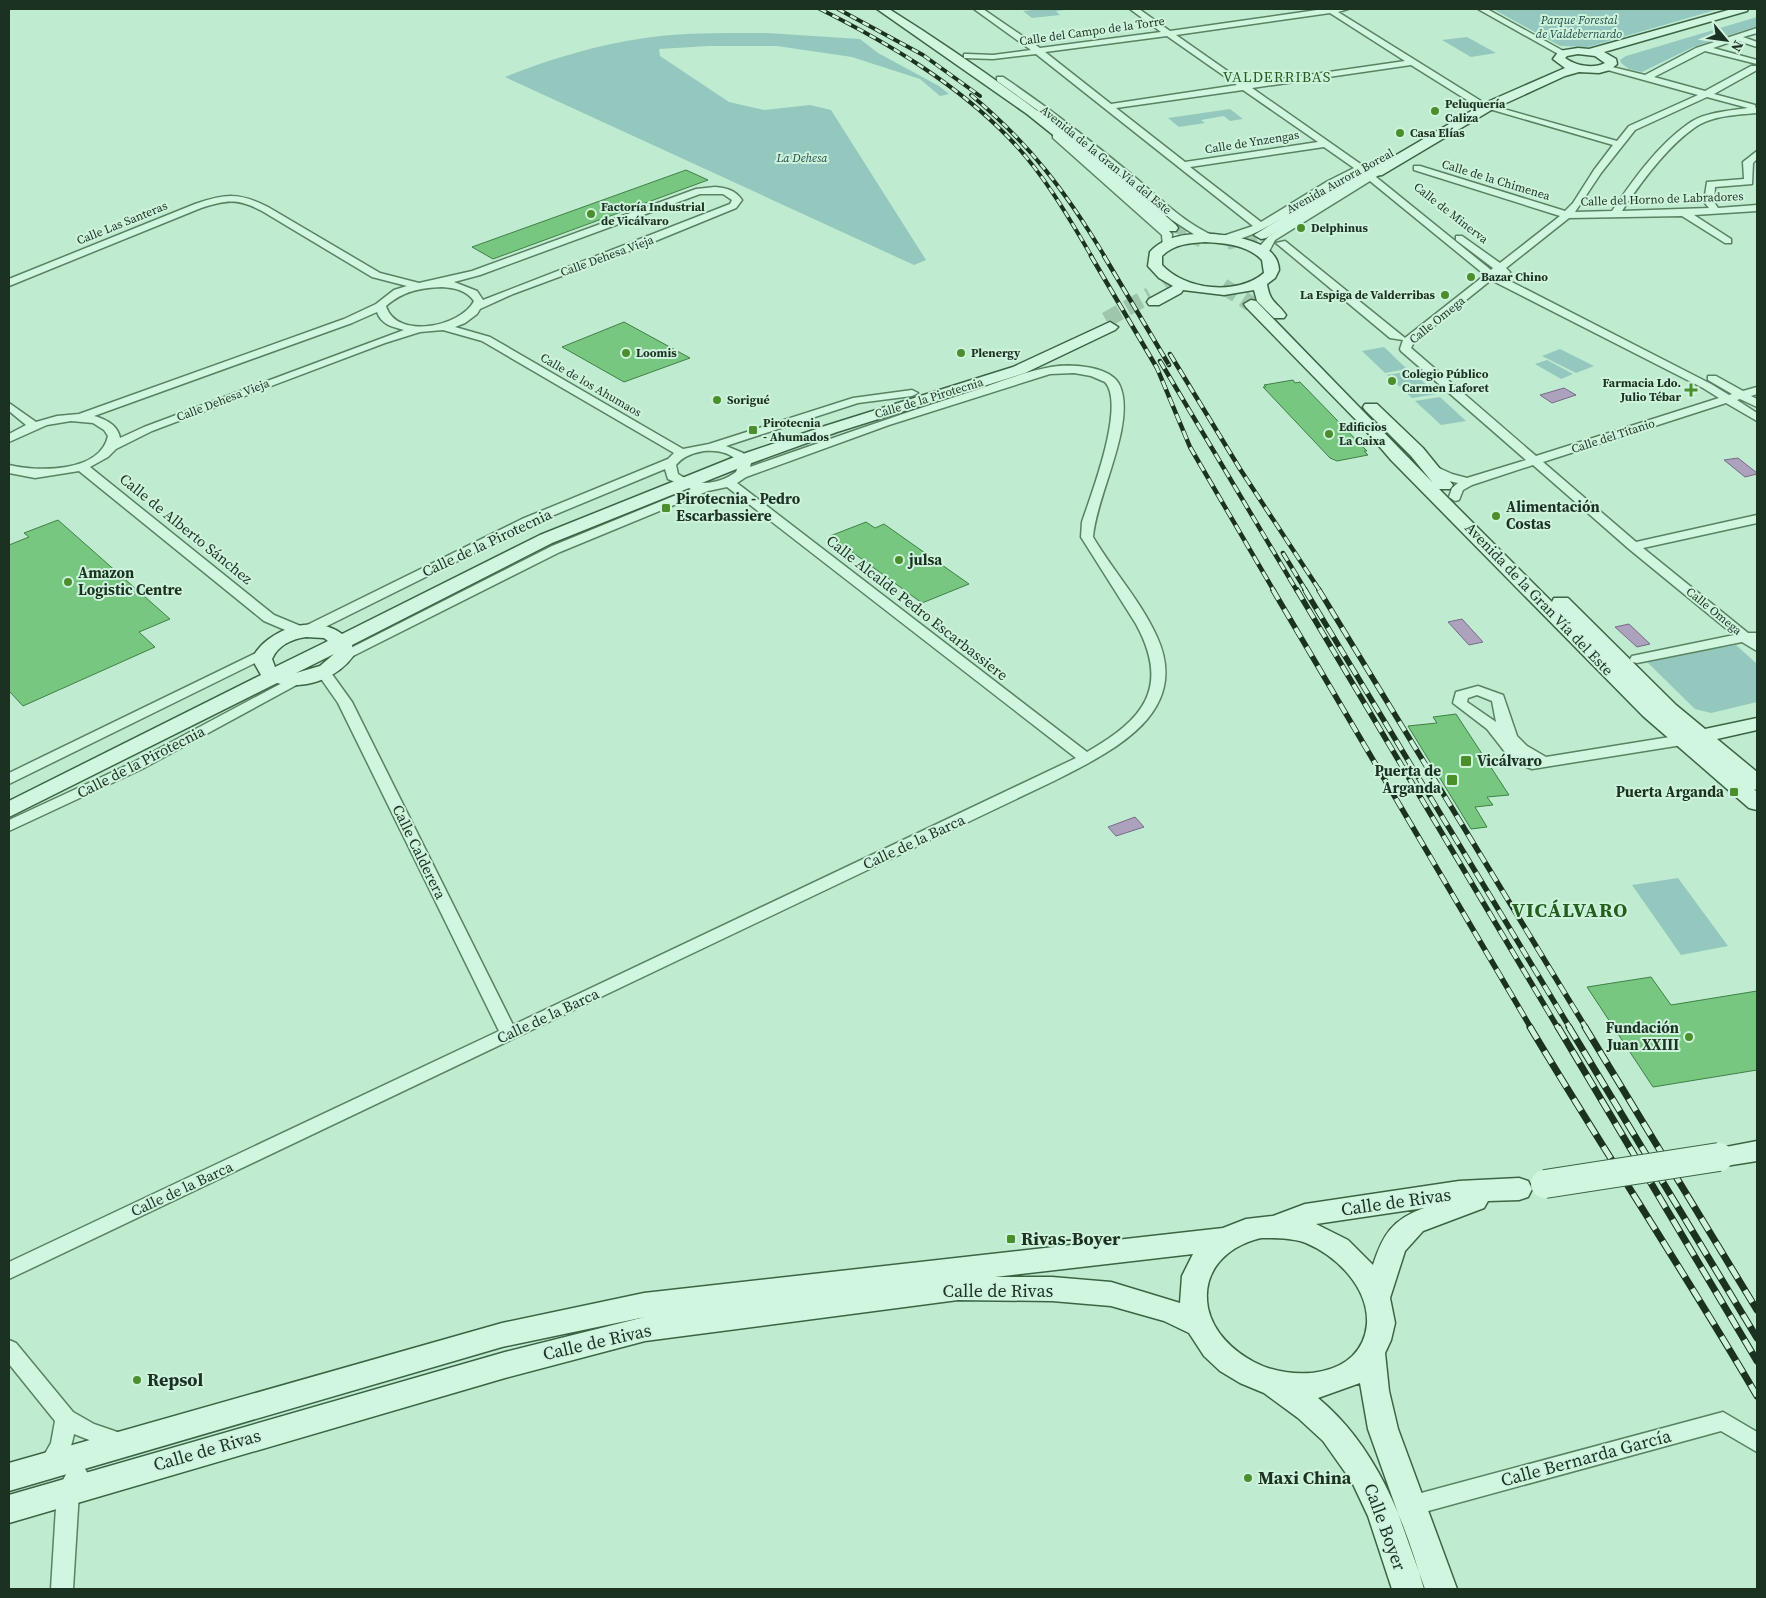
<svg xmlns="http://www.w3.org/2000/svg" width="1766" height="1598" viewBox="0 0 1766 1598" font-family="'Source Serif 4',serif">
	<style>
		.green { fill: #94c8be }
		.water { fill: #ada2bd; stroke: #786a8a }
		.building { fill: #77c780; stroke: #408046 }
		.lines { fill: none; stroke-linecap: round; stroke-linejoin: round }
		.secondary-tunnel-far1 { stroke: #9ec6ad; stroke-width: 12; stroke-dasharray: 12 6; stroke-linecap: butt }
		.secondary-tunnel { stroke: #9ec6ad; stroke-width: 16; stroke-dasharray: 16 8; stroke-linecap: butt }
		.street-casing { stroke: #598262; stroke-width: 3 }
		.secondary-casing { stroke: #3c6444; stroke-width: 3 }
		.street { fill: #d1f6e0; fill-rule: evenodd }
		.secondary { fill: #d1f6e0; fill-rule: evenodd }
		.rail-far3-casing { stroke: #1c3220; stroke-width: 4 }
		.rail-far2-casing { stroke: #1c3220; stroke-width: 4.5 }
		.rail-far1-casing { stroke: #1c3220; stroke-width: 5.5 }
		.rail-casing { stroke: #1c3220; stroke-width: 7 }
		.rail-far3 { stroke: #cef3dd; stroke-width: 2.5; stroke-dasharray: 7; stroke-linecap: butt }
		.rail-far2 { stroke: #cef3dd; stroke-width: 3; stroke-dasharray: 9; stroke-linecap: butt }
		.rail-far1 { stroke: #cef3dd; stroke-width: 4; stroke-dasharray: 11; stroke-linecap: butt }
		.rail { stroke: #cef3dd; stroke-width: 5; stroke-dasharray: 14; stroke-linecap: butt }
		.secondary-bridge-casing { stroke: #3c6444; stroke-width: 30; stroke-linecap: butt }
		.secondary-bridge { stroke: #d1f6e0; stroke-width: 28 }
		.poi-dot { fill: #4b8e2c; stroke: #cef3dd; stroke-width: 2 }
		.labels { text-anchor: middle; stroke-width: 4; stroke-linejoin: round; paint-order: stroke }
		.far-park-label { font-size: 12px; font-style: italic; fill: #244e4b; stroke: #cef3dd }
		.far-street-label { font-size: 12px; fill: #1c3220; stroke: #cef3dd }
		.far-poi-label { font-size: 12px; font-weight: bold; fill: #1c3220; stroke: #cef3dd; text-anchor: start }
		.far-quarter-label { font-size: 15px; letter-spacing: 1px; fill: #245d1e; stroke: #cef3dd }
		.poi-label { font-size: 15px; font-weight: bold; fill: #1c3220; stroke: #cef3dd; text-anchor: start }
		.street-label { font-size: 15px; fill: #1c3220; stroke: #cef3dd }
		.near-street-label { font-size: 18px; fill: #1c3220; stroke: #cef3dd }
		.near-poi-label { font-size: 18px; font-weight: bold; fill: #1c3220; stroke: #cef3dd; text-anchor: start }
		.district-label { font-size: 20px; font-weight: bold; letter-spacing: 1px; fill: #245d1e; stroke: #cef3dd }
	</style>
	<rect width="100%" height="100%" fill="#bfebd0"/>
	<!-- green -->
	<path class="green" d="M1042,9H1077L1056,11L1060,15L1032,18L1023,11Z
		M1493,9H1719L1588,47L1560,46Z
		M1757,17V26L1693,47L1642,72L1629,69L1621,63L1620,60L1626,56Z
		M767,33L860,39L878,53L939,86L949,94L940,96L920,79L852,57L777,46H709L659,49L660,56L729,102L764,110L810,105L831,110L926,260L914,265L505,77C549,59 597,45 645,38C685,32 726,33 767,33Z
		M1467,37L1496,53L1471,57L1442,40Z
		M1230,109L1243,119L1230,121L1224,116L1201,120L1205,123L1179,127L1168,118Z
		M1384,347L1407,369L1385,373L1362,351Z
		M1560,349L1594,366L1576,373L1542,356Z
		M1547,360L1573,374L1561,379L1535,364Z
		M1411,371L1437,394L1412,398L1387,375Z
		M1440,397L1466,421L1441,425L1415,401Z
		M1736,645L1757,664V702L1711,713L1695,709L1646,661Z
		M1678,878L1728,946L1681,955L1632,885Z"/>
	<!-- water -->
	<path class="water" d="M1564,388L1576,395L1552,403L1540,395Z
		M1738,458L1757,473V474L1745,477L1724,460Z
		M1462,619L1483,642L1469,645L1448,622Z
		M1629,624L1650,644L1637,647L1615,627Z
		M1135,817L1144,827L1116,836L1108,827Z"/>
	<!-- building -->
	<path class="building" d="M686,170L708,180L493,259L472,247Z
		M624,322L690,358L624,382L562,347Z
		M1293,380L1295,383L1300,382L1367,451H1364L1368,455L1337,461L1330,458L1263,387H1266L1264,385Z
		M58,520L170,619L139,632L155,647L23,706L9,691V545L29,537L24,533Z
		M866,522L875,528L884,524L969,584L922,603L830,536Z
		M1456,714L1509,795L1487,797L1493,805L1475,807L1487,827L1471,829L1408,726L1437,723L1433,717Z
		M1651,977L1671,1005L1757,991V1070L1653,1087L1587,987Z"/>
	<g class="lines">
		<!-- secondary-tunnel-far1 -->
		<path class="secondary-tunnel-far1" d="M1176,226L1203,243
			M1227,244L1261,235"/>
		<!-- secondary-tunnel -->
		<path class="secondary-tunnel" d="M1223,286L1251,304
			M1166,287L1177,278
			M1106,320L1150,295"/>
		<defs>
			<path id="street" d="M974,9H983L1040,48L1161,32L1130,9H1139L1170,31L1324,9H1348L1338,12L1481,101V105H1475L1411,65L1252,88L1362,165L1371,164V168L1367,169L1371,172L1379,171L1381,173L1376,177L1491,270L1493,268L1456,240V236H1462L1500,263L1560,216L1414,170V166H1420L1565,211L1573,203L1594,170L1613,145L1486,108V104L1617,141L1629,126L1698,95L1604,69V65L1645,75L1696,48L1757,28V33L1743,37L1757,42V47L1736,40L1713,48L1757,60V64L1705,51L1654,77L1705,91L1751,66H1757V70L1714,94L1755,105L1757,113C1737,115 1712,115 1694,128C1666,148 1641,182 1622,211L1709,208L1704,202L1707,182L1744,179L1743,162L1757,151V159L1753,163L1752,184L1715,187L1714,202L1718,208L1757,205V211L1694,215L1731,239V243H1725L1682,216L1569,218L1506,268L1510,272L1509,274L1498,275L1711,384L1729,395L1732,394L1708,380V376H1716L1743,391L1757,387V394L1751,396L1757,399V407L1740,399L1737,400L1757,413V421L1726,403L1543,462L1636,542L1757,515V523L1643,548L1748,633H1756L1757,651L1742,642L1637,663L1632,662L1630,659L1632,656L1734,635L1629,549L1533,465L1472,485L1463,490L1459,500L1455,501L1449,497L1452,488L1458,483L1444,480L1424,470L1422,467L1428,463L1452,474L1467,478L1526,460L1401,351L1400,349L1403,340L1390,338L1276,243L1285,241L1405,338L1485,275L1370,181L1275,240L1267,255L1258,253L1260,246L1269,236L1364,176L1360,173C1328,186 1249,248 1220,241V237L1253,226L1036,54L993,59L964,58V54H967L993,55L1031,50ZM1330,13L1405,61L1246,84L1176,35ZM1167,36L1237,85L1111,104L1045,52ZM1243,90L1318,142L1185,162L1116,108ZM1707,97L1748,108C1729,111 1704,112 1688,124C1657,146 1633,180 1612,211L1575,212L1601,173L1635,130ZM1324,147L1354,168L1328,181L1261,222L1190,167ZM1491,280L1703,388L1719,398L1536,456L1411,348L1414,342Z
				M1478,9H1487L1567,53L1560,55Z
				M997,77H1003C1046,106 1086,137 1126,170C1155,193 1180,221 1214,236V240H1208L1195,235L1172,220L1075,137L997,81Z
				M1053,134H1059L1167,229L1172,234L1171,247H1163L1162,235L1053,138Z
				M715,187C727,188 735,190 742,200L736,208L648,244L513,294L480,309L477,314L465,323L455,327L490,337L683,449L709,444L853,398L912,390L918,393L912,396L858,403L726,446L743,453L751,463L750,467C821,442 892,417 964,394C992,385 1022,372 1051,367C1070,364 1111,365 1120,386C1136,424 1096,496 1093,537C1113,571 1141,601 1157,637C1192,714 1111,752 1054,781L9,1279V1262L499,1031L338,703L317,673L319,670H329L352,702L513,1025L1076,758L727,487L708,491L560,552L349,658L344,659L337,655L552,546L691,489L668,479L665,469L530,525L311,634L297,635L264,621L79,471L35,478L9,473V465C37,472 100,473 108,436L104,430L93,423L71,421L47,425L9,442V434L26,425L9,411V403L36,422L57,416L79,414L344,319L376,304L394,290L407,286L372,277L262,211C237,198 227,200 201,208L9,286V279L195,204C225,194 239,192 268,207L380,273L419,283L472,271L696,189ZM700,194H723L732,200L730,204L483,300L477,291L454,282L480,275ZM442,287C455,288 466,290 474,301C461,327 396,340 386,306C403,291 420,288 442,287ZM377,312C381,324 392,327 404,330L144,427L120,438C118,425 105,419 94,416L352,323ZM443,330L482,341L674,453L668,459L522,519L303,627L274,615L90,467L108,457L116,449L152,431L385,343L420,332ZM1074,373L1091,376L1105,382C1126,405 1091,495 1082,522L1081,537L1136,624C1171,688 1143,720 1087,752L737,483L746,477L889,425L1050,374ZM704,451C717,450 731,452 739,463L736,472C718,485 697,487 678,474L676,465C683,456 693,453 704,451Z
				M264,649L269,650L271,653L269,656L9,784V773Z
				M297,675L302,676L304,679L302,682L142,769L9,831V820L132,763Z
				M1478,686L1503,695L1517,736L1527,746L1546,757L1682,735L1689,740L1682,745L1532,769L1512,761L1487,729L1453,703L1456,692ZM1477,695L1492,701L1496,722L1467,702L1468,698Z
				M9,1340L16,1343L73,1412L94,1424L129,1436L132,1443L129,1450L122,1453L74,1434C71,1449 65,1468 50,1474L43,1471L39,1464L51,1443L55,1421L9,1364Z
				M1723,1412L1757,1432V1452L1721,1431L1410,1516L1402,1513L1399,1506L1402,1499L1410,1496Z
				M77,1464L84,1467L88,1474L79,1492L73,1589H51L57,1491L70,1467Z"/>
			<path id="secondary" d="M877,9H889C991,73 1086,144 1176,225L1178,228L1176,231H1166L1098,171L1027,114Z
				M1732,9H1748L1747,11L1604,52L1616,59L1617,64L1610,70L1599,73L1579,72L1565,76L1493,109L1382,175L1368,177L1266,238L1261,239L1254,235L1360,170L1374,168L1485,103L1565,68L1553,59L1559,51L1578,48L1589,49ZM1578,54L1595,56L1605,63C1593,69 1576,66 1565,58L1567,56Z
				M1213,234C1234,236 1278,241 1279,270L1275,278L1267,284C1270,303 1276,301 1286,315L1284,318H1274L1257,301L1254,290L1224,295L1183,290L1181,293L1159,305H1149L1147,302L1149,299L1173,286L1159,278L1148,266L1150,252C1165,235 1191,233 1213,234ZM1205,242C1225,243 1248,245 1262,260L1264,273C1237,296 1185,290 1162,265V256C1174,244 1189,243 1205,242Z
				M1251,300L1256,301L1433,483L1411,456L1365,410L1363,407L1365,404H1377L1423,448L1453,485L1450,489H1439L1552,602L1554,598H1568L1676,705L1705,729L1757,718V730L1717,739L1757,772V790L1754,789L1757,792V810L1749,808L1643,716L1391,460L1361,425L1246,307L1244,304Z
				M1110,322L1118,327L1115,330L1025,373L837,432L749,464L552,543L352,645L354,655C337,679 305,690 277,683L9,817V801L261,675L252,659C266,629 315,613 342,634L540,535L737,456L825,426L1013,367ZM306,637L324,638L328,641L275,667L272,659C278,645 292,639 306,637ZM334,654L320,666L296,673Z
				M1757,1141V1161L1719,1167L1710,1164L1706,1157L1710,1150Z
				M1519,1178L1528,1181L1532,1189L1528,1197L1519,1200L1488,1201L1484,1208L1423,1231L1405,1251L1390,1298L1395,1323L1391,1340L1385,1353L1389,1391L1398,1429L1457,1589H1425L1368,1429L1360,1383L1318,1398C1376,1446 1404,1519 1424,1589H1392L1368,1516L1352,1482L1323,1441L1298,1418L1264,1393L1240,1383L1220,1371L1204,1356L1189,1333L1164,1321L1111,1306L1052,1301L958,1300L645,1341L505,1378L9,1523V1495L505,1352L645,1317L502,1347L9,1491V1463L502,1323L644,1293L1223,1228L1246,1219L1273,1216L1305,1204L1459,1181ZM1424,1208C1392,1220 1383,1234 1373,1265L1348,1240L1316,1224ZM1261,1238C1276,1238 1292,1238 1306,1243C1337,1256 1369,1288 1367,1324C1362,1379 1291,1382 1254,1362C1233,1351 1213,1332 1208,1308C1201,1271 1227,1246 1261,1238ZM1193,1254L1182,1276L1180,1303L1111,1282L1052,1277H995Z"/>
		</defs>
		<!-- street casing -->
		<use href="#street" class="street-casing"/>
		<!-- secondary casing -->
		<use href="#secondary" class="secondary-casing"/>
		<!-- street -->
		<use href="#street" class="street"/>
		<!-- secondary -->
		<use href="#secondary" class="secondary"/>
		<defs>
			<path id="rail-far3" d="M820,9C888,43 956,83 1010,139C1043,173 1068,216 1092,257
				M838,9L923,55L980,96
				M971,95C1029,143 1066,192 1105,257"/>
			<path id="rail-far2" d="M1091,256L1157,368L1190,447L1274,591
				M1104,256L1169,365
				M1170,354L1240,469L1320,591
				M1160,361L1297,591
				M1283,553L1306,591"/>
			<path id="rail-far1" d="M1273,590L1531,1028
				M1297,590L1558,1028
				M1305,590L1570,1028
				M1319,590L1586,1028"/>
			<path id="rail" d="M1530,1027C1604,1151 1684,1271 1757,1396
				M1558,1027L1757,1361
				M1569,1027L1757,1338
				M1585,1027L1757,1310"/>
		</defs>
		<!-- rail-far3 casing -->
		<use href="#rail-far3" class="rail-far3-casing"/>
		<!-- rail-far2 casing -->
		<use href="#rail-far2" class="rail-far2-casing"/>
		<!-- rail-far1 casing -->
		<use href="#rail-far1" class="rail-far1-casing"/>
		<!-- rail casing -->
		<use href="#rail" class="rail-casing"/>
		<!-- rail-far3 -->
		<use href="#rail-far3" class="rail-far3"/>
		<!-- rail-far2 -->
		<use href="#rail-far2" class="rail-far2"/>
		<!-- rail-far1 -->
		<use href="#rail-far1" class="rail-far1"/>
		<!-- rail -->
		<use href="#rail" class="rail"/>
		<defs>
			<path id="secondary-bridge" d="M1545,1184L1719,1157"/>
		</defs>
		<!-- secondary-bridge casing -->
		<use href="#secondary-bridge" class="secondary-bridge-casing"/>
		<!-- secondary-bridge -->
		<use href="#secondary-bridge" class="secondary-bridge"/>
	</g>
	<!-- markers -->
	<g class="poi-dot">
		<circle cx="1435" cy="111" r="5"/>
		<circle cx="1400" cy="133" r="5"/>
		<circle cx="591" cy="214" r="5"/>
		<circle cx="1301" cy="228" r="5"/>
		<circle cx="1471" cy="277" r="5"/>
		<circle cx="1445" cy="295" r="5"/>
		<circle cx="626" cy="353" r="5"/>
		<circle cx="961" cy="353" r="5"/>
		<circle cx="1392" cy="381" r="5"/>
		<path d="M1688.5 382.5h5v5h5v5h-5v5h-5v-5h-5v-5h5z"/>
		<circle cx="717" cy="400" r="5"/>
		<rect x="748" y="425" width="10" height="10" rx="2.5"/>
		<circle cx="1329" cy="434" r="5"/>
		<rect x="661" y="503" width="10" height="10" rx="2.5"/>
		<circle cx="1496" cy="516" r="5"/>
		<circle cx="899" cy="560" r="5"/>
		<circle cx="68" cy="582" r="5"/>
		<rect x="1460" y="755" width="12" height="12" rx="2.5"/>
		<rect x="1446" y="774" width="12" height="12" rx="2.5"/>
		<rect x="1729" y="787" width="10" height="10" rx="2.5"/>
		<circle cx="1689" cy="1037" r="5"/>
		<rect x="1006" y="1234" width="10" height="10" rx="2.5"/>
		<circle cx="137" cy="1380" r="5"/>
		<circle cx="1248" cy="1478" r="5"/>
	</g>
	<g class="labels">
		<!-- far-park labels -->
		<g class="far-park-label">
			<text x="1579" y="24">Parque Forestal<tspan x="1579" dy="14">de Valdebernardo</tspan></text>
			<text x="802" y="162">La Dehesa</text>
		</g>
		<!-- far-street labels -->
		<g class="far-street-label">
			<text transform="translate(1092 31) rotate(-8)" y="4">Calle del Campo de la Torre</text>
			<text transform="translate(1252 142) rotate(-9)" y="4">Calle de Ynzengas</text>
			<text transform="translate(1106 160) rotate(39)" y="4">Avenida de la Gran Vía del Este</text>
			<text transform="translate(1496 180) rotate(17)" y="4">Calle de la Chimenea</text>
			<text transform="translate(1340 181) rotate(-29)" y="4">Avenida Aurora Boreal</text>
			<text transform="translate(1662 199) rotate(-2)" y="4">Calle del Horno de Labradores</text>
			<text transform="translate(1451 213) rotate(38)" y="4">Calle de Minerva</text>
			<text transform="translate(122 223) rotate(-22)" y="4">Calle Las Santeras</text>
			<text transform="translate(607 256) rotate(-20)" y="4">Calle Dehesa Vieja</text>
			<text transform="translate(1437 320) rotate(-39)" y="4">Calle Omega</text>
			<text transform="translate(591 385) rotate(30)" y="4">Calle de los Ahumaos</text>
			<text transform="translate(929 398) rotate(-17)" y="4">Calle de la Pirotecnia</text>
			<text transform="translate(223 400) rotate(-21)" y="4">Calle Dehesa Vieja</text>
			<text transform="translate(1613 436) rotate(-18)" y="4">Calle del Titanio</text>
			<text transform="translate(1714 611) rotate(39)" y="4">Calle Omega</text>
		</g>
		<!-- far-poi labels -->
		<g class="far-poi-label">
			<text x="1445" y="108">Peluquería<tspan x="1445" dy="14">Caliza</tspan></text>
			<text x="1410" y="137">Casa Elías</text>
			<text x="601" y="211">Factoría Industrial<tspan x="601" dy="14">de Vicálvaro</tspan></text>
			<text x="1311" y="232">Delphinus</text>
			<text x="1481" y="281">Bazar Chino</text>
			<text x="1435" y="299" text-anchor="end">La Espiga de Valderribas</text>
			<text x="636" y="357">Loomis</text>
			<text x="971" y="357">Plenergy</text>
			<text x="1402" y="378">Colegio Público<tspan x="1402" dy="14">Carmen Laforet</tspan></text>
			<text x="1681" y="387" text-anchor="end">Farmacia Ldo.<tspan x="1681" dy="14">Julio Tébar</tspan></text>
			<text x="727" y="404">Sorigué</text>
			<text x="763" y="427">Pirotecnia<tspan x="763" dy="14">- Ahumados</tspan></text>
			<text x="1339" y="431">Edificios<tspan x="1339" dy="14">La Caixa</tspan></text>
		</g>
		<!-- far-quarter labels -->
		<g class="far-quarter-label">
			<text x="1277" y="82">VALDERRIBAS</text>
		</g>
		<!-- poi labels -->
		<g class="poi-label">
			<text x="676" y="504">Pirotecnia - Pedro<tspan x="676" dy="17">Escarbassiere</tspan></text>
			<text x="1506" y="512">Alimentación<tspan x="1506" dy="17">Costas</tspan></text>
			<text x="909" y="565">julsa</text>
			<text x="78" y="578">Amazon<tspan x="78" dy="17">Logistic Centre</tspan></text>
			<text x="1477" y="766">Vicálvaro</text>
			<text x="1441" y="776" text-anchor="end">Puerta de<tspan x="1441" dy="17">Arganda</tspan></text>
			<text x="1724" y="797" text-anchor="end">Puerta Arganda</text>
			<text x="1679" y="1033" text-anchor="end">Fundación<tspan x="1679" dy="17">Juan XXIII</tspan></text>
		</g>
		<!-- street labels -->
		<g class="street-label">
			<text transform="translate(186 529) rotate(39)" y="5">Calle de Alberto Sánchez</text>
			<text transform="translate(487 543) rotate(-25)" y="5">Calle de la Pirotecnia</text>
			<text transform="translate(1539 599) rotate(46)" y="5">Avenida de la Gran Vía del Este</text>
			<text transform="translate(917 608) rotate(38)" y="5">Calle Alcalde Pedro Escarbassiere</text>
			<text transform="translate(141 762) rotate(-27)" y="5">Calle de la Pirotecnia</text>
			<text transform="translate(914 842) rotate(-25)" y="5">Calle de la Barca</text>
			<text transform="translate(419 852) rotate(64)" y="5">Calle Calderera</text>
			<text transform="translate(548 1016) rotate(-25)" y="5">Calle de la Barca</text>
			<text transform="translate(182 1189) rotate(-25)" y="5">Calle de la Barca</text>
		</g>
		<!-- near-street labels -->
		<g class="near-street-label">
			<text transform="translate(1396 1202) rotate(-8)" y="6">Calle de Rivas</text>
			<text x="998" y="1297">Calle de Rivas</text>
			<text transform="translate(597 1342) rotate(-13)" y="6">Calle de Rivas</text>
			<text transform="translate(207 1450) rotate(-16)" y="6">Calle de Rivas</text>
			<text transform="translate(1586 1458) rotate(-15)" y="6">Calle Bernarda García</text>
			<text transform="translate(1385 1527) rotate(70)" y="6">Calle Boyer</text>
		</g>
		<!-- near-poi labels -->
		<g class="near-poi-label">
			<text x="1021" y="1245">Rivas-Boyer</text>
			<text x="147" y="1386">Repsol</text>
			<text x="1258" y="1484">Maxi China</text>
		</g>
		<!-- district labels -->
		<g class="district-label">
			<text x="1570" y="917">VICÁLVARO</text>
		</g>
	</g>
	<!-- border -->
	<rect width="1766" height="1598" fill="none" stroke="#1c3220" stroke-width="20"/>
	<!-- north arrow -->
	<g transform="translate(1726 40) rotate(119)" stroke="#cef3dd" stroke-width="4" paint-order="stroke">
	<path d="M0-4L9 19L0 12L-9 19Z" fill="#1c3220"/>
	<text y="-8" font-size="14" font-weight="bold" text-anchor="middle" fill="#1c3220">N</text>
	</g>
</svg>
